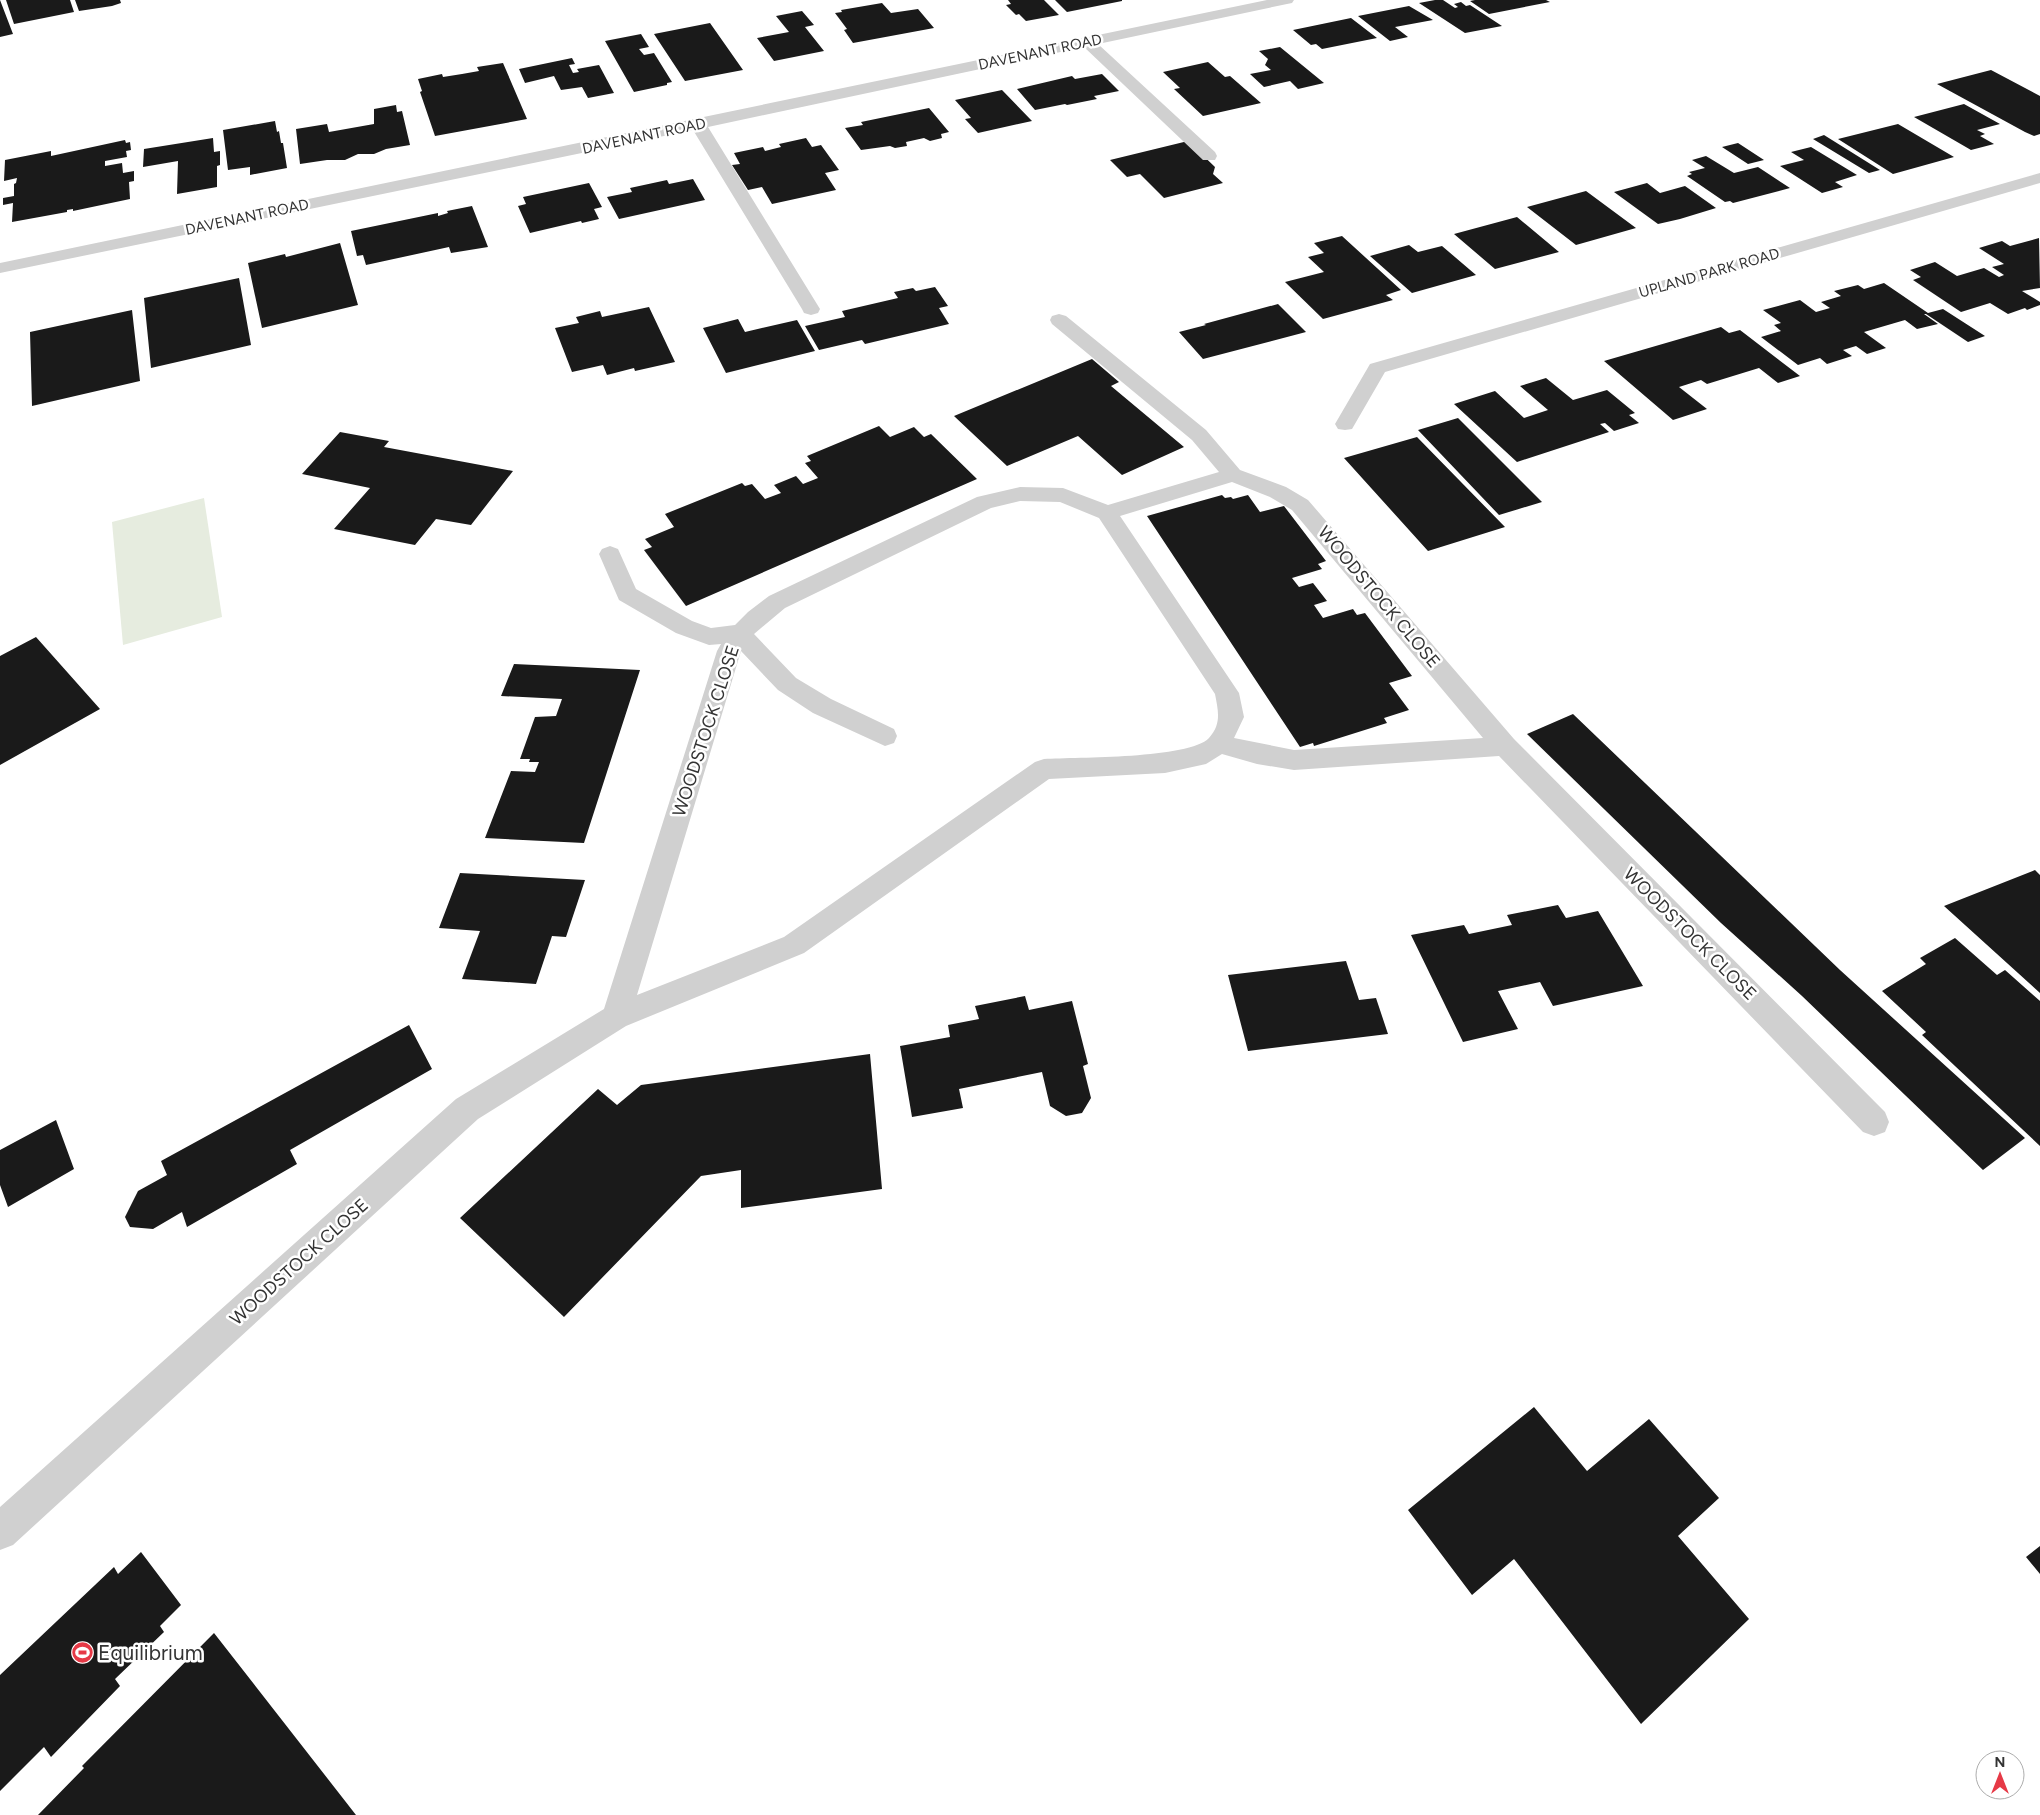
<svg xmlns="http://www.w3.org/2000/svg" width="2040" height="1815" viewBox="0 0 2040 1815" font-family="Figtree,sans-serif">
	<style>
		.green { fill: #e6ecdf }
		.building { fill: #1a1a1a }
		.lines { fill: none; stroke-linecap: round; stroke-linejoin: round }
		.minor { fill: #d0d0d0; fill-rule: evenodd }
		.labels { text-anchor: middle; stroke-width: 5; stroke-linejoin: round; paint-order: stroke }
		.far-street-label { font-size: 15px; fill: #333; stroke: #fff }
		.street-label { font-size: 18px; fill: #333; stroke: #fff }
		.near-poi-label { font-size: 21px; fill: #333; stroke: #fff; text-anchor: start }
	</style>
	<rect width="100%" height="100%" fill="#fff"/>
	<!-- green -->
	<path class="green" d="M204,498L222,617L123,645L112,522Z"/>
	<!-- building -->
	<path class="building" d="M0,0L13,34L0,37Z
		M6,0H70L74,12L14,24Z
		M75,0H120L121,3L112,6L79,11Z
		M1008,0H1044L1059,15L1026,21L1019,14L1016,15L1006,5L1011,4Z
		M1055,0H1122V1L1067,12Z
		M1435,0H1443L1455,8L1458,7L1454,4L1461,2L1466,6L1470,5L1502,26L1465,33L1419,3Z
		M1475,0H1546L1550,2L1489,14L1470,1Z
		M882,3L891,13L918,9L934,28L853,43L844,30L847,29L835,13L842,12L841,10Z
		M1409,6L1433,20L1395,27L1408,37L1390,41L1358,16Z
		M802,11L814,25L805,27L824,51L774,61L757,38L789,32L776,16Z
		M1351,18L1377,38L1322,49L1316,44L1311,45L1293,30Z
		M710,23L743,70L685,81L654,34Z
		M641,34L649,47L639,49L644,55L654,53L672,82L667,83V85L634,92L605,41Z
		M1280,47L1324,83L1298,89L1290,81L1264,87L1250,74L1271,70L1265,65L1268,59L1259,51Z
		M572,58L575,64L569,65L573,73L579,72L577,69L599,65L614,93L588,98L582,87L561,90L554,76L525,83L519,69Z
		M1208,62L1225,77L1230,76L1261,103L1203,116L1174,89L1180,88L1163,72Z
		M503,63L527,119L435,136L420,92L422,91L418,79L442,74L443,77L462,74L479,71L477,67Z
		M1991,70L2040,96V134L2034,136L2025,132L1937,84Z
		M1102,74L1119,91L1094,96L1097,99L1067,105L1065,104L1035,110L1017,89L1072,76L1075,79Z
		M1002,90L1032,121L978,133L965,119L971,118L955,100Z
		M1964,104L2000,124L1977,130L1985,134L1980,136L1994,144L1971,150L1914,117Z
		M396,105L397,112L402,111L410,145L386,149L374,154H358L345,160H327L300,164L296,129L327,124L329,132L374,124V109Z
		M929,108L949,132L941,134L942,138L930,141L924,138L906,142L907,146L895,148L890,146L861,150L845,128L863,125L861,122Z
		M275,121L277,132L279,131L281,143H283L287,168L250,175V167L228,170L223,130Z
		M1898,124L1954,157L1893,174L1838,139Z
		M1824,135L1880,170L1869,173L1813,139Z
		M213,138L214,152L220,151V165L217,166V187L177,194L178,161L143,167L144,149Z
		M806,138L812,147L821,145L839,170L825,173L836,190L772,204L762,187L748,190L732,165L740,164L734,153L763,147L765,151L781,147L779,144Z
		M125,140L126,143L130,142L131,150L126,151L127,157L105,161V166L122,163L123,173L134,171V181L129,182L130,199L73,211V209L67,210V212L12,222L13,203L3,205V198L14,196V184L16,183L17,178L4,181L5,160L51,151V156Z
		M1188,141L1215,167L1213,174L1223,183L1164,198L1140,174L1127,177L1110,160Z
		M1738,143L1764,160L1748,164L1722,147Z
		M1811,147L1857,175L1835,182L1843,187L1822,193L1780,166L1804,160L1791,152Z
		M1706,156L1734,173L1758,167L1790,188L1733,203L1730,201L1725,202L1687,176L1692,174L1689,172L1705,168L1692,160Z
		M693,179L705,200L619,219L607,197L632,192L630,188L667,180L669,184Z
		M589,183L602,207L594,209L599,219L582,223L581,221L530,233L518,206L526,204L523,197Z
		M1647,183L1660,193L1685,186L1716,208L1680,219L1658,224L1614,192Z
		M1586,191L1636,228L1576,245L1527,207Z
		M472,206L488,247L451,253L449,247L366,265L363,255L357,256L351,231L438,213V216L448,213L447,211Z
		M1517,217L1559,252L1495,269L1454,234Z
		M1342,236L1401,290L1386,295L1393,300L1323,319L1285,282L1324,272L1308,257L1324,253L1314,243Z
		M2039,238L2040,288L2022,291L2040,302V305L2027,310L2025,308L2008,314L1990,303L1961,312L1913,280L1921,277L1910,270L1935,262L1957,276L1984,268L1999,277L2004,275L1992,267L2004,264L1979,248L2002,241L2010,246Z
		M340,243L358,305L262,328L248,263L285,254L286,257Z
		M1409,245L1418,252L1442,246L1476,275L1412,293L1370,256Z
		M239,278L251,345L151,368L144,298Z
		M1884,283L1928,313L1943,309L1985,336L1968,342L1926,314H1924L1938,324L1917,329L1905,320L1864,332L1886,348L1867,354L1856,346L1843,350L1852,356L1827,364L1820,358L1798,365L1761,337L1781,331L1774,325L1781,323L1763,310L1800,300L1816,312L1830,308L1821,302L1841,296L1834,291L1858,285L1864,289Z
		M935,287L948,306L939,308L949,324L865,344L862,340L819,350L805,326L845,317L842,311L898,298L894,292L913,288L916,291Z
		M1278,304L1306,332L1203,359L1179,332L1206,325L1204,324Z
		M649,307L675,362L635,371L634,368L607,375L603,365L572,372L555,328L579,323L576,317L600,311L602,317Z
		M132,310L140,381L32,406L30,332Z
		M738,319L745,332L797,320L815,351L726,373L703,328Z
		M1721,327L1729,333L1740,330L1800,376L1778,383L1759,368L1707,384L1701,380L1679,387L1707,409L1673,420L1604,361Z
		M1092,359L1119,382L1111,386L1184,447L1122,475L1078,436L1007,466L954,416Z
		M1546,378L1573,400L1607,390L1635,413L1629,415L1639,423L1614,431L1605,423L1600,424L1609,432L1517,462L1454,404L1495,391L1524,418L1548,410L1520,386Z
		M1458,418L1542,502L1499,515L1418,430Z
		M879,426L890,437L914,427L924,437L931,434L977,479L686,606L644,550L652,547L645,539L674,527L665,514L742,483L745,486L752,484L765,499L781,493L774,485L796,476L803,484L818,478L805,463L811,461L807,456Z
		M340,432L389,441L384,447L513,471L471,525L436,519L415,545L334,529L370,488L302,474Z
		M1417,437L1505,527L1428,551L1344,458Z
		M1222,495L1225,498L1231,497L1233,499L1248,495L1260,512L1284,506L1326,561L1318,564L1322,569L1292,578L1299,587L1313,583L1327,601L1314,605L1323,618L1353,609L1357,615L1365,613L1412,676L1389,683L1409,710L1384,718L1387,723L1314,746L1313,743L1300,747L1147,516Z
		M36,637L100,709L0,765V656Z
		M514,664L640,670L584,843L485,838L511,771L535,772L539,762H529L530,759H520L535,717L556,716L562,699L501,696Z
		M1573,714L1840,970L2025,1138L1983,1170L1802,996L1721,923L1527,734Z
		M2035,870L2040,875V993L1944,906Z
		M460,873L585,880L566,937L552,936L536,984L462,979L480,931L439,928Z
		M1558,905L1566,918L1598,911L1643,986L1553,1006L1540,982L1498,991L1518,1029L1463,1042L1411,935L1464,925L1469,934L1512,925L1507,915Z
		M1955,938L1997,975L2005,970L2040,1001V1146L1922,1035L1926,1032L1882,991L1926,964L1920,958Z
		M1346,961L1359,1000L1376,998L1388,1034L1248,1051L1228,975Z
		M1025,996L1029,1010L1072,1001L1088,1064L1083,1066L1091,1098L1082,1113L1066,1116L1050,1106L1042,1072L959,1089L963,1108L912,1117L900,1046L950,1037L948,1025L979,1019L975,1006Z
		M409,1025L432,1069L290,1150L297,1164L187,1227L182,1212L153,1229L130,1227L125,1217L138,1191L167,1175L161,1161Z
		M870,1054L882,1189L741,1208V1170L701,1176L564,1317L460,1218L598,1089L617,1105L641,1085Z
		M56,1120L74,1169L8,1207L0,1185V1150Z
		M1534,1407L1587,1471L1649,1419L1719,1498L1678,1536L1749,1619L1641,1724L1514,1559L1472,1595L1408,1510Z
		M2040,1546V1574L2026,1557Z
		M141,1552L181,1605L160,1626L164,1632L115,1679L120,1686L51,1757L44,1747L0,1791V1675L114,1567L118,1574Z
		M214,1633L356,1815H38L84,1768L82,1766Z"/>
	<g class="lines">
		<!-- minor -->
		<path class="minor" d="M1267,0H1294L1292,3L1287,4L1098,44L1215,152L1217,156L1215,160H1203L1084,47L708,127L820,309L818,313L811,315L804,313L802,309L693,130L0,273V263Z
			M2040,173V183L1385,372L1352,429L1345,430L1338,429L1335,424L1370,364Z
			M1059,314L1066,316L1206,430L1240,470L1286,487L1308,500L1514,739L1885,1112L1889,1122L1885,1132L1874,1136L1863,1132L1499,756L1294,770L1257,764L1222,754L1206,764L1165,773L1049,779L804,953L626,1026L478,1119L13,1545L0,1550V1507L456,1099L604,1009L717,651L721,644L709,645L676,633L619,600L599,554L602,549L610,546L618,549L636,589L692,621L711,628L735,625L748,612L769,596L977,497L1020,487L1063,488L1108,505L1219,472L1192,440L1052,324L1050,320L1052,316ZM1232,482L1270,497L1292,510L1483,738L1294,750L1234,738L1244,717L1239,693L1120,516ZM1020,501L1060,502L1099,518L1215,694C1218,710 1222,724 1209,738C1189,759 1077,757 1044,759L1035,762L784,937L637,995L741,651L778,690L813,713L885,746L894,743L897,736L894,729L831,699L796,678L754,634L785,608L991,508Z"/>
	</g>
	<!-- icons -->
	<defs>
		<symbol id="stadium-disc" viewBox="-11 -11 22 22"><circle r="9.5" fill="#e63946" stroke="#fff"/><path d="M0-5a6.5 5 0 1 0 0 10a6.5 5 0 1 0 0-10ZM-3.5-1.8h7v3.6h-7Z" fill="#fff"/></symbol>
	</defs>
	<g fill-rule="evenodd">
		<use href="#stadium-disc" x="70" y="1640" width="25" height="25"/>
	</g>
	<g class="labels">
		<!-- far-street labels -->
		<g class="far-street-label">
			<text transform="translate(1040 52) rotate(-12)" y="5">DAVENANT ROAD</text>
			<text transform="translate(644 136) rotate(-12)" y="5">DAVENANT ROAD</text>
			<text transform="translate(247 217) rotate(-12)" y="5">DAVENANT ROAD</text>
			<text transform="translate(1709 273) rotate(-16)" y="5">UPLAND PARK ROAD</text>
		</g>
		<!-- street labels -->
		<g class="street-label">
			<text transform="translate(1379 597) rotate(50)" y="6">WOODSTOCK CLOSE</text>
			<text transform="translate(706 731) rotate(-72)" y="6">WOODSTOCK CLOSE</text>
			<text transform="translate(1690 934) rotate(45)" y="6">WOODSTOCK CLOSE</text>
			<text transform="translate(299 1262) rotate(-42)" y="6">WOODSTOCK CLOSE</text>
		</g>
		<!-- near-poi labels -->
		<g class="near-poi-label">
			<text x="98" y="1660">Equilibrium</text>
		</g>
	</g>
	<!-- north arrow -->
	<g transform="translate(2000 1775)"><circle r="24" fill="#ffffff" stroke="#adadad"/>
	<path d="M0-4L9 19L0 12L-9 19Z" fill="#e63946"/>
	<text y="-8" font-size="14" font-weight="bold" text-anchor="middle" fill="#333333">N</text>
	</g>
</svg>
